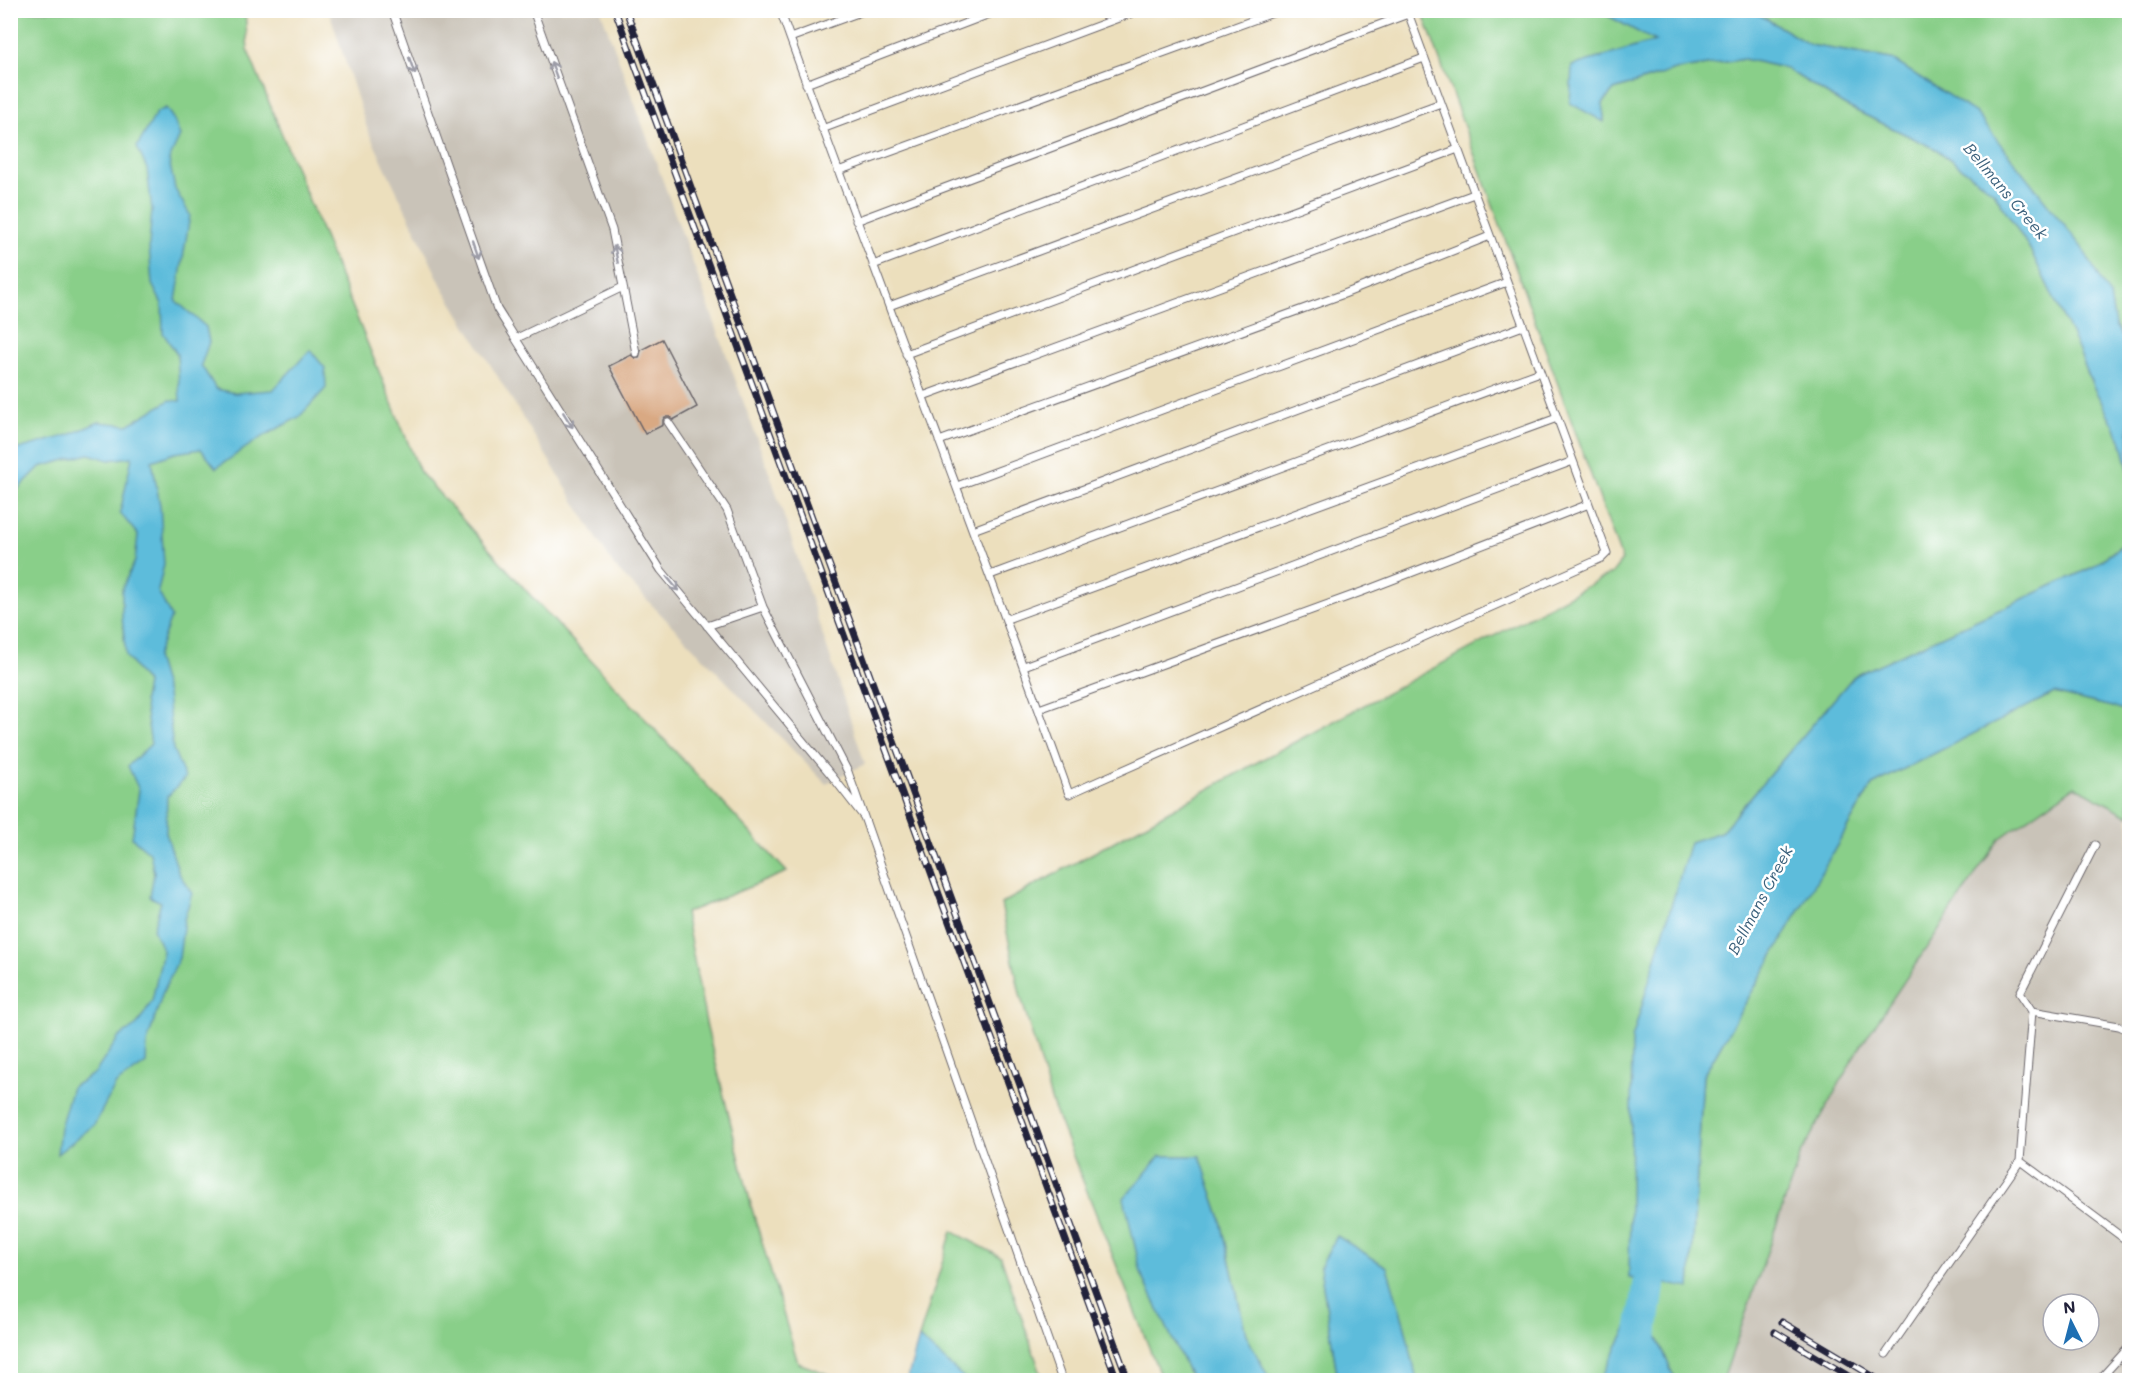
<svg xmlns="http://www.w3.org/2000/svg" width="2140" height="1391" viewBox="0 0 2140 1391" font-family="Mali,sans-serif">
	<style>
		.industrial { fill: #c9c3b8; fill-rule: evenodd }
		.green { fill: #89cf89; stroke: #567862; stroke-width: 1.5 }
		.water { fill: #5dbcdb; stroke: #406f8b; stroke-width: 1.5 }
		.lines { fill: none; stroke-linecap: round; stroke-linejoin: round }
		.river { stroke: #5dbcdb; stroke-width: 32 }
		.building { fill: #d9a983 }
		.service-casing { stroke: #696468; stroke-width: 9 }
		.service { stroke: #fff; stroke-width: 7 }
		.rail-casing { stroke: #22223b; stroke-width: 7 }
		.rail { stroke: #fff; stroke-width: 4.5; stroke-dasharray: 14; stroke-linecap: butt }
		.oneway { stroke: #9c9ca7 }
		.labels { text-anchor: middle; stroke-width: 5; stroke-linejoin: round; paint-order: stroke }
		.water-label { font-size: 16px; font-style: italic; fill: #3a607b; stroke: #fff }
	</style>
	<rect width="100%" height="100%" fill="#fff"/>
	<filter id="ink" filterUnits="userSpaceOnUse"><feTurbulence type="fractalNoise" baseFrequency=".0167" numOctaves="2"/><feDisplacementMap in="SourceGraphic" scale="12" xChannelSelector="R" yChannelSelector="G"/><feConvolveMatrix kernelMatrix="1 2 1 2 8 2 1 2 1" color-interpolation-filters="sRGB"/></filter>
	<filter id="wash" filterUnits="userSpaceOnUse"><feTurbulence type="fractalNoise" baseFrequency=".008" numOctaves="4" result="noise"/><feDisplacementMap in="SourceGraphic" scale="24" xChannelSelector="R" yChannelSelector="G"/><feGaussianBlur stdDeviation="1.35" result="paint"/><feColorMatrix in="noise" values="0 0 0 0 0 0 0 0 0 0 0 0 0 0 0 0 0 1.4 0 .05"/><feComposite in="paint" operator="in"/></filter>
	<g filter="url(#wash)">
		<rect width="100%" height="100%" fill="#ecdfbd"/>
		<!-- industrial -->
		<path class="industrial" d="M329,11H601L772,480L865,764L826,784L614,566L442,286L368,131Z
			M2075,786L2129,816V1380H1723L1800,1156L1855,1055L1999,839ZM2053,1304H2089V1340H2053Z"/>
		<!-- green -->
		<path class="green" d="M10,11H245L248,51L420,472L532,597L787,872L685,913L707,1028L752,1209L798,1363L844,1380H11Z
			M1422,11H1599L1656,41L1572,66L1604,121L1603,103L1614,90L1675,70L1744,59L1785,68L1844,105L1936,149L1994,192L2030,249L2076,344L2093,386L2121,439L2129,472L2128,540L2093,567L1854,676L1721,832L1690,842V1288L1703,1076L1872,785L2054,693L2129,711V816L2075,786L1999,839L1855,1055L1800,1156L1723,1380H1675L1656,1334L1630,1323L1600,1380H1417L1418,1379L1320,1267L1338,1380H1270L1246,1335L1220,1216L1199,1156H1160L1141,1273L1192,1380H1162L1052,1103L1020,994L1001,904L1263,759L1612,573L1622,560Z
			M1753,11H2129V348L2115,325L2110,297L1891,59L1810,45Z
			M952,1231L1001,1257L1043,1380H966L919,1338Z"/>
		<!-- water -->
		<path class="water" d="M1753,11L1810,45L1891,59L1976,113L2083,249L2110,297L2115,325L2129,348V472L2121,439L2093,386L2076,344L2030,249L1994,192L1936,149L1844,105L1785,68L1744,59L1675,70L1614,90L1603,103L1604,122L1570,103L1572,66L1655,41L1599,11Z
			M166,108L174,120L180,136L169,160L175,189L190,215L176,301L206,327L209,342L201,365L216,389L235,393L273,390L310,350L325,368L326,388L299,417L262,437L216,468L201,449L175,453L152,461L160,505L164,564L158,591L171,617L156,658L167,694L173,749L185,778L167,797L166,833L179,874L192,893L184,920L179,958L163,992L147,1043L146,1063L116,1084L94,1125L57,1154L60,1128L72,1087L95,1073L119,1037L137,1025L152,1001L163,951L153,929L161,902L150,897L154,873L150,853L132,838L139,790L128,766L151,744L144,700L147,684L126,656L122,617V589L135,561L138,535L120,513L132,457L109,460L89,454L40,467L15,492H11V451L69,435L99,422L128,425L170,400L180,401L177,354L163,333L162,304L152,284L149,245L152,210L147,169L137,147L157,112Z
			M2129,534V711L2054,693L1872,785L1703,1076L1690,1288L1629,1278L1632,1039L1690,842L1721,832L1854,676L2093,567L2128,541Z
			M1160,1156H1200L1220,1216L1246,1335L1270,1380H1192L1141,1273L1124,1198Z
			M1337,1236L1387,1267L1405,1327L1417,1380H1338L1320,1267Z
			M1630,1322L1656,1334L1675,1380H1600Z
			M919,1338L963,1377L966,1380H907Z"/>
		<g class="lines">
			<!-- river -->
			<path class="river" d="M1635,1380L1656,1239"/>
		</g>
		<g id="blocks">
			<!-- building -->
			<path class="building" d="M662,339L697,407L673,420L670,417H665L663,420V425L645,434L609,366L631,355L635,358H639L641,350Z"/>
		</g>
	</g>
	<g filter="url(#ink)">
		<use href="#blocks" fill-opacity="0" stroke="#696468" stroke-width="1.5"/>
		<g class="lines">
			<defs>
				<path id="service" d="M392,10L497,309L661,570L832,776L864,817L848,772L763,607L727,510L668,422
					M533,10L612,230L636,353
					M780,10C874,273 976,532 1069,794L1602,558L1607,553L1407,10
					M790,38L866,10
					M806,84L1000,10
					M822,129L1140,10
					M838,171L1281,10
					M856,221L1408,14
					M873,265L1424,58
					M889,306L1441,103
					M517,338L623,287
					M906,354L1458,149
					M923,396L1474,194
					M939,441L1344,294L1490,236
					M957,486L1507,282
					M973,530L1523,326
					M990,575L1540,372
					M1007,619L1557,418
					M707,626L763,607
					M1024,666L1573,461
					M1039,709L1364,591L1589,504
					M864,817L1062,1380
					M2095,845L2020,993L2032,1011L2119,1026L2130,1031
					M2032,1011L2020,1161L2130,1243
					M1886,1354L2020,1161
					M2099,1380L2130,1346"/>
			</defs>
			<!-- service casing -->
			<use href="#service" class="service-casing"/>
			<!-- service -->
			<use href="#service" class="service"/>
			<defs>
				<path id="rail" d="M615,10L1117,1380
					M626,10L1128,1380
					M1782,1322L1879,1380
					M1775,1332L1855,1380"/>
			</defs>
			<!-- rail casing -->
			<use href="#rail" class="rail-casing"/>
			<!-- rail -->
			<use href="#rail" class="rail"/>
		</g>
		<!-- one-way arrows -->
		<defs><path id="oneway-shaft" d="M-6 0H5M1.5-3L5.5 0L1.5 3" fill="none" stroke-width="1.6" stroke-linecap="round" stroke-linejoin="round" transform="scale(1.5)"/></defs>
		<g class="oneway">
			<use href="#oneway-shaft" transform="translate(412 66) rotate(71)"/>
			<use href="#oneway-shaft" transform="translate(554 70) rotate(-110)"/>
			<use href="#oneway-shaft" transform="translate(476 250) rotate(71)"/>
			<use href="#oneway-shaft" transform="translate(616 254) rotate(-101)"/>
			<use href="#oneway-shaft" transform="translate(568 420) rotate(58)"/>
			<use href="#oneway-shaft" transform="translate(673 584) rotate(50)"/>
		</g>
	</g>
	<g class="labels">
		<!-- water labels -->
		<g class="water-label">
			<text transform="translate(2006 191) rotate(50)" y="6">Bellmans Creek</text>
			<text transform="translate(1760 900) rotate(-62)" y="6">Bellmans Creek</text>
		</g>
	</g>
	<!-- margin -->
	<rect width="2140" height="1391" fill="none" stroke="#fff" stroke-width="36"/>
	<!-- north arrow -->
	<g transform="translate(2071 1322) rotate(354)"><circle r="28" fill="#ffffff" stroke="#a7a7b1" stroke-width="1.5"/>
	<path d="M0-4.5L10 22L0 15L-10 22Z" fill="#1f6fb2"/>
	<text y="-9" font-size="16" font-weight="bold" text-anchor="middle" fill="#22223b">N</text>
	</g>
</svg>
